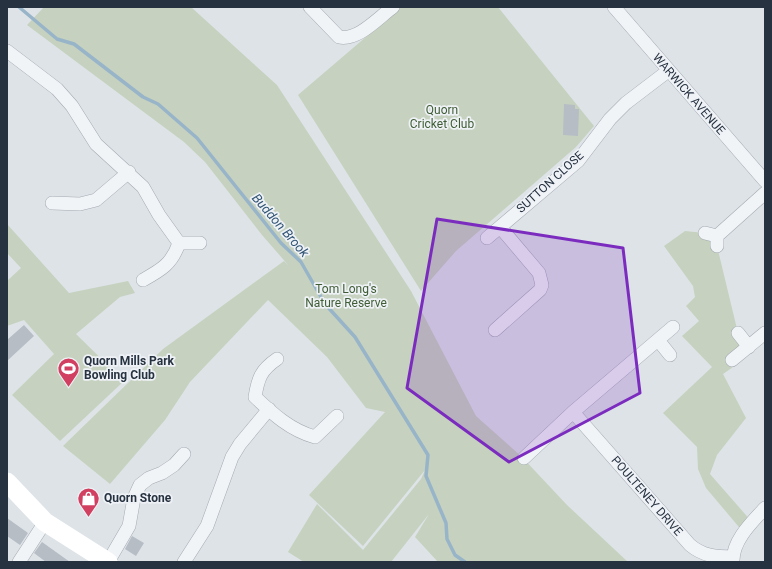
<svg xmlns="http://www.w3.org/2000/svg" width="772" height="569" viewBox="0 0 772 569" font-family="Roboto,sans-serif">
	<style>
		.green { fill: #c6d2bf }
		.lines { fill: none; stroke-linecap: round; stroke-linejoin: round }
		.stream { stroke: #98b4c9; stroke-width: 3.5 }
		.building { fill: #b6bdc5 }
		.street-casing { stroke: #a3aab2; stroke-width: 14 }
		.street { stroke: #f1f4f7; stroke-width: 13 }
		.secondary { stroke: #fff; stroke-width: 19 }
		.marked { fill: #7b2cbf; fill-opacity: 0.2; stroke: #7b2cbf; stroke-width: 3; stroke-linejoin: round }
		.labels { text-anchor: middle; stroke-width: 3.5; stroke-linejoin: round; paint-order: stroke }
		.street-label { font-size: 12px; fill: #273240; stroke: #eef2f6 }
		.park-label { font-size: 12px; fill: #3f5c34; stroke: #eef2f6 }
		.poi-label { font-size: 12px; font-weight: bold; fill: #273240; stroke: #eef2f6; text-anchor: start }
		.water-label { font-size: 13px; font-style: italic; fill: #315474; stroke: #eef2f6 }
	</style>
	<rect width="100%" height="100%" fill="#dee3e8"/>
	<!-- green -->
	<path class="green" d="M44,7H191L277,85L411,291L476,416L521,456L567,505L628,562H438L415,537L429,514L391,562H304L288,552L317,504L363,550L421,479L425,470L363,546L309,495L385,412L366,408L327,357L268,300L190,382L165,420L110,484L63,446L163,349L284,261L289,266L262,235L205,162L184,142L27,25Z
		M401,7H498L594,126L576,147L456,251L421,291L298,95Z
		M7,224L69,293L128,281L135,293L120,297L76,334L124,381L60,441L12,395L54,354L24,320L7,326V281L21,268L7,253Z
		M685,231L705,233L717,246L738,333L749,347L736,365L723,374L746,418L717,455L710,474L752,522L744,533L706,488L698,469L697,447L663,413L712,367L682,336L699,321L686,306L695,297L693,286L664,246Z"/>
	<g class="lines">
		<!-- stream -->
		<path class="stream" d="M19,7L57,39L74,44L143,97L158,104L197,138L281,243L301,262L325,304L355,337L428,455L426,476L446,523L447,539L455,555L465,562"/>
	</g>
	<!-- building -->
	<path class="building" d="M564,104L575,105V109H579L578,136L563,135Z
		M24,325L34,336L7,361V340Z
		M7,518L28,533L20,545L7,536Z
		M132,536L144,543L136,556L125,549Z
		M42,542L70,562H46L34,553Z"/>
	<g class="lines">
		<defs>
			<path id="street" d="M310,7L339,37C358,41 378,18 393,7
				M614,7L765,181
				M7,51L57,89L72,106L96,144L143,187L159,215L179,243H200
				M52,203L80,204L96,200L129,172
				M705,233L717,236V246
				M717,236L765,193
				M487,238L578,161L610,119L626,103L668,71
				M143,280C161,270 172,264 179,243
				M495,330L540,290L542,285L539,273L500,227
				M738,333L749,347
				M658,340L670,355
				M277,359C261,370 258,378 255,397C273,414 290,430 315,437L337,416
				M732,360L765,333
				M573,412L690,545C703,556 716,557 733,557
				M524,458L573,412L673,327
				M19,562L45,522
				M108,562L129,526L134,498L140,485L149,478L162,473L174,465L184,454
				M184,562L207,526L232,457L240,444L269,409
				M733,562C732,541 752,522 765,508"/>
		</defs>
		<!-- street casing -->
		<use href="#street" class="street-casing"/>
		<!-- street -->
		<use href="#street" class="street"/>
		<!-- secondary -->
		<path class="secondary" d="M7,482L45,522L108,562"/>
	</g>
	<!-- marked area -->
	<path class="marked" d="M437,219L623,248L640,393L509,462L407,388Z"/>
	<!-- icons -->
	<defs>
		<symbol id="stadium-pin" viewBox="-11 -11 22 30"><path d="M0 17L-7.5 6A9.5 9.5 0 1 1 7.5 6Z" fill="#d14061" stroke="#eef2f6"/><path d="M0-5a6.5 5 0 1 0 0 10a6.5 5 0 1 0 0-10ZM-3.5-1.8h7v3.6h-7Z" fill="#fff"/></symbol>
		<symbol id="shop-pin" viewBox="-11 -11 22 30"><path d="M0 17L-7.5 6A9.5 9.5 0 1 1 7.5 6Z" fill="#d14061" stroke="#eef2f6"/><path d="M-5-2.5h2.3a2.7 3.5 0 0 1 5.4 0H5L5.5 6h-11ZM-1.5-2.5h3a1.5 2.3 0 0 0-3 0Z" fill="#fff"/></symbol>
	</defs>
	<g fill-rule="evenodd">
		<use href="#stadium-pin" x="56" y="356" width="25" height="34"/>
		<use href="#shop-pin" x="76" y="486" width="25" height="34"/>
	</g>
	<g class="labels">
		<!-- street labels -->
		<g class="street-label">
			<text transform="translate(689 94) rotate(49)" y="4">WARWICK AVENUE</text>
			<text transform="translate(550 182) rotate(-42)" y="4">SUTTON CLOSE</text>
			<text transform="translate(647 496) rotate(49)" y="4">POULTENEY DRIVE</text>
		</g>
		<!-- park labels -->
		<g class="park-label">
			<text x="442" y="114">Quorn<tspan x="442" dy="14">Cricket Club</tspan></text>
			<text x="346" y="293">Tom Long's<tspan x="346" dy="14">Nature Reserve</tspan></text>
		</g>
		<!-- poi labels -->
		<g class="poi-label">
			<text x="84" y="365">Quorn Mills Park<tspan x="84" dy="14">Bowling Club</tspan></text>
			<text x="104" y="502">Quorn Stone</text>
		</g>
		<!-- water labels -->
		<g class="water-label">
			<text transform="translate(281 225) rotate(49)" y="5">Buddon Brook</text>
		</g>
	</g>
	<!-- border -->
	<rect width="772" height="569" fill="none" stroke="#273240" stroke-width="16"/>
</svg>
